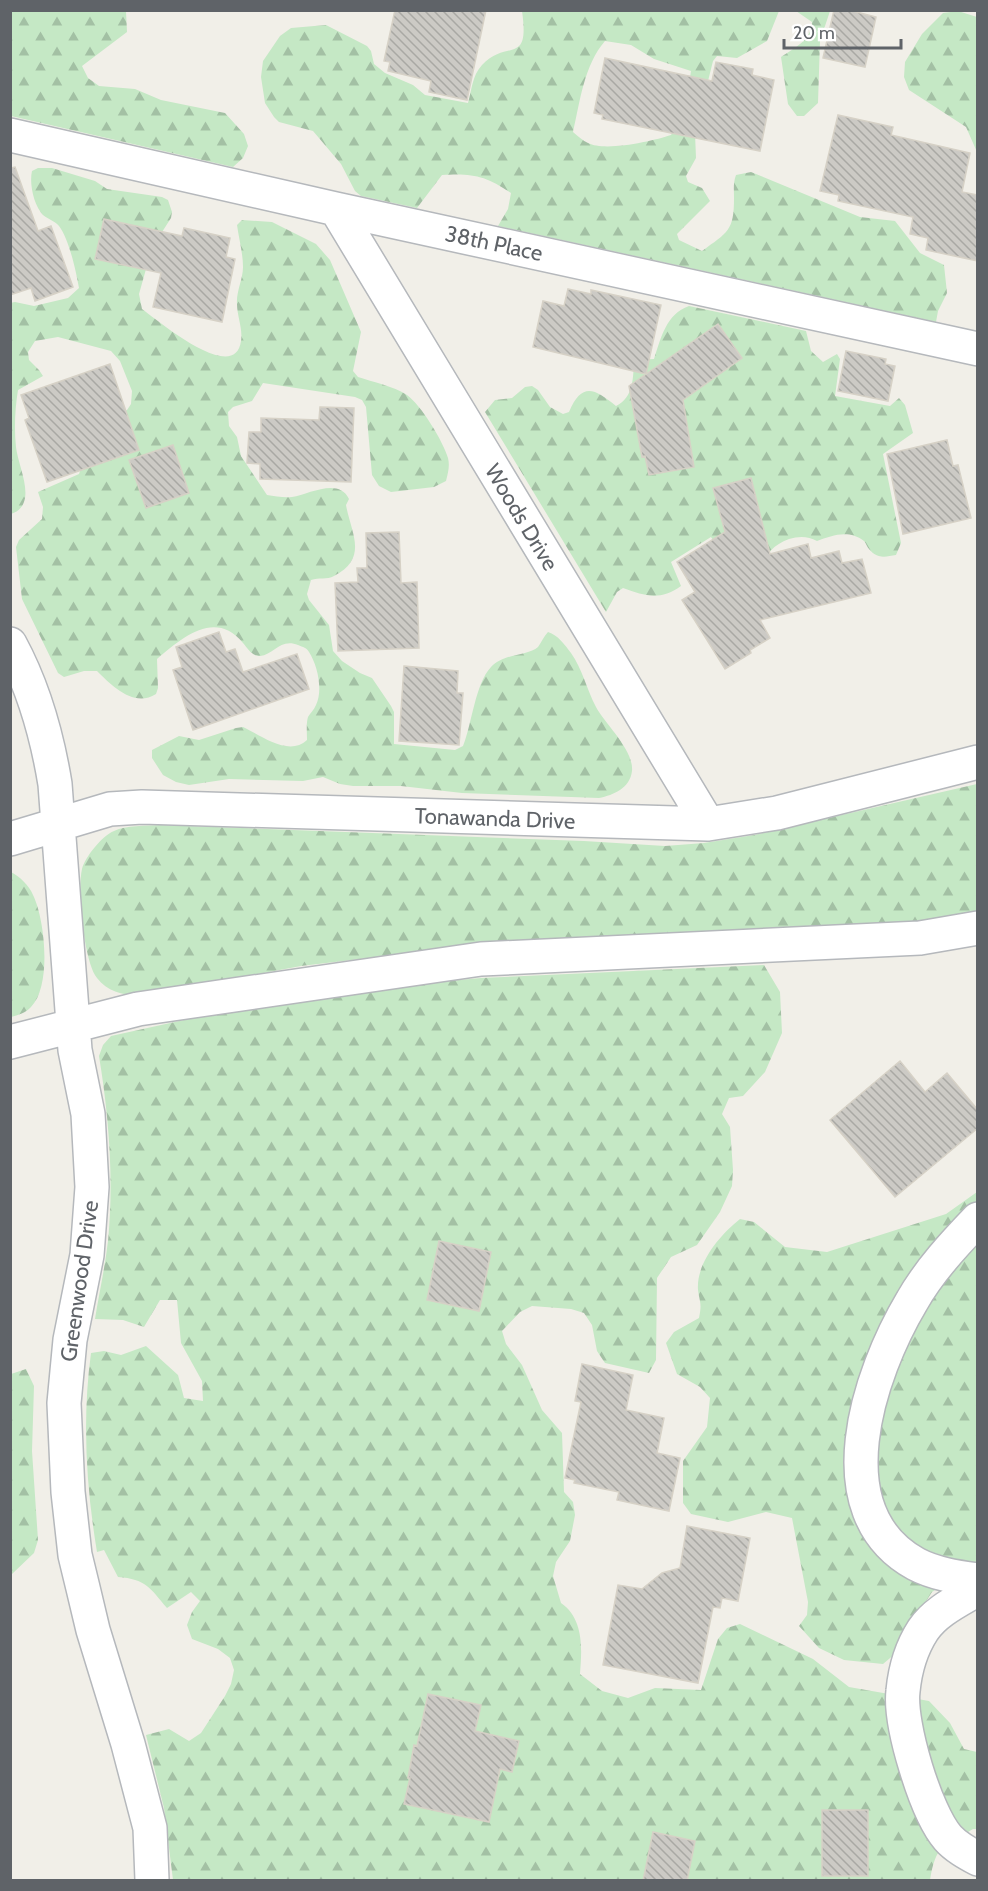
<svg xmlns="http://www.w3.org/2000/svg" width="988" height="1891" viewBox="0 0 988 1891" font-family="Cabin,sans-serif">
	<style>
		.forest { fill: url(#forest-firs); fill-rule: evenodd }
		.building { fill: url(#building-back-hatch); stroke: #d6d1c6; stroke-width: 1.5 }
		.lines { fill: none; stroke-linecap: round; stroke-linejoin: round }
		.minor-casing { stroke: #b5b8bc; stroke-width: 36 }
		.minor { stroke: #fff; stroke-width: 33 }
		.labels { text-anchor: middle; stroke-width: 4.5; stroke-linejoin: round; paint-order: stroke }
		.street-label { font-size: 22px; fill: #5f6368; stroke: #fff }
	</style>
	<defs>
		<pattern id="forest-firs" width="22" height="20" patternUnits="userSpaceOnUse" patternTransform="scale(1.5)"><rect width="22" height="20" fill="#c5e8c5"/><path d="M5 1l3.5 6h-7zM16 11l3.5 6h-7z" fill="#a3c0a4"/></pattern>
		<pattern id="building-back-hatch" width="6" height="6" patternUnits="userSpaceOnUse" patternTransform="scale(1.5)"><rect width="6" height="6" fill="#cccac5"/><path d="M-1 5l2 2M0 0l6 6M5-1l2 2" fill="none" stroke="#a9a8a4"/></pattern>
	</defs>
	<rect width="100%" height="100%" fill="#f1efe8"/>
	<!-- forest -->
	<path class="forest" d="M11,10L126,11L127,32L82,66L88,78L99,86L135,89L161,100L225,113L244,134L248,146L243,158L233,167L11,116Z
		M522,11H779L767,41L737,58L717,56L713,61L695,133L696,158L686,176L688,182L702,188L710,201L677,234L679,240L702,251C728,232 734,231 734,198C734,190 733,183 736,175L751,172L860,217L895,221L920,253L944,265L947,293L938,311L936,322L498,226L508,209L511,193C486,176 473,173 442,175L417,208L361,196L355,191L341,164L313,131L279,122L274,117L265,103L261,77L263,61L280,36L291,28L326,25L367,46L371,51L374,64L385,73L413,85L425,95L468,103C472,89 472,76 482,65C507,38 530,67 522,11ZM605,41L631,45L654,59L691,71L685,111L671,135C653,141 605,152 588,143C583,141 578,136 573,132C580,102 584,65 605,41Z
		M796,11H830L820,41L818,103L804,116H797L788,104L781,57C794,48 812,40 812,22Z
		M958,11L977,17V152L966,127L909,90L904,77L905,62L922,34L943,13Z
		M38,168H52L95,181L107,189L162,197L168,200L172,212L171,218L155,243L148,262L139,294L142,309C156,319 235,386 241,341C243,329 237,316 237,304C236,292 243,279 243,267C243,254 239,239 237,225L242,220L272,222L316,244L330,260L361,332L353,371L358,377C373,382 393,386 407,395C421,405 443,441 448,458C450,466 448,473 446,481L434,487L391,492L379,486L372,475L366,407L362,400L355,397L263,383L252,401L233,407L228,412L229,426L237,437L241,456L267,495C275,496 284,498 292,497C309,494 339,477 349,499L346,505C351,533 369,558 334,576C327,580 319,577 311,580L307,594L309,600L329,625L333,651L342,661L360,673L372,678L391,706L394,712V744L455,750L463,746C472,724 475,684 491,667C504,653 528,656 538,647C541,643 544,636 548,632C558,635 565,645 571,653C582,668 587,690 596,707C605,724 634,750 632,771C630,788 614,795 599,798L462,793L401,786H353L340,784L323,777L303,781L229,779L189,785L176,782L163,775L152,758V750L179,736L199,740L236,728L243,727C262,736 289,757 307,740C307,733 306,723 308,717C310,713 314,710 316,705C323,691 318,666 309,652C307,648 303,647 298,645C280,638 274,655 260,656C252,656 248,649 243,643C215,609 182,638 157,659L158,688L156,694C134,708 112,686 97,671H84L64,677L58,673L22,599L16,547L19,540L42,519L43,507L38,492L79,474L86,454L115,414L127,410L131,404L132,391L120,361L111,351L58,337L35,341L28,352L29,360L39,370L43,376L18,390C15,408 14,429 16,447C18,467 39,505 11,514L10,303L15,302L34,306L68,298L79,288C76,271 69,239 59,226C55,221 48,219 43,215C34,206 29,184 32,171Z
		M689,306L806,331L811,351L823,362L837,354L840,359L835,396L890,406L899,398L905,405L913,433L883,454L901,543L896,555C885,557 877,559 869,549C867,547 866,543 864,541C848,529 832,536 817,541C808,536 799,536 789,539C759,550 760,575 753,602L711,537L671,562L681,586C660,601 645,596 623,588L617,592L606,612L485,412L495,400L512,398L525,387L532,386L538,390L550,407L563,414L569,412C582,381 595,389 616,406C634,397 633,378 634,360L654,359C661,338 666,314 689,306Z
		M977,784V914L934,923L461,947L301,966L138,996C122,995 107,991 97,978C84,962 77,890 82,869C85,857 102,836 114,831C126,825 146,826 160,825L584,841L665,846L704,843L754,835Z
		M11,872C20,877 29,885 33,895C45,919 52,986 31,1007C26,1013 18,1015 11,1017Z
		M764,965L780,992L782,1033L765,1072L743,1096L729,1098L722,1114L730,1127L733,1170L732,1186L720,1212L697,1245L671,1257L657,1278L656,1360L649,1373L605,1363L597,1351L592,1325L584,1313L571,1309L532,1306L520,1312L502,1331L506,1344L522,1365L542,1410L562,1433L564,1492L573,1502L575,1515L570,1541L556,1562L553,1576L561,1603C584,1619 582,1648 580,1674L602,1691L628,1698L655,1688L701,1690L718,1639L727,1628L740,1624L813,1659L849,1687L929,1701L950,1723L964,1749L977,1752V1829H973C943,1847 936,1844 930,1880H173L164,1808L146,1735L169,1729L189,1741L201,1733L225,1696L231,1684L234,1670L230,1658L218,1649L192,1639L187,1625L192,1612L200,1601L191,1592L167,1608C150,1588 146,1579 118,1577L104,1550L97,1552C86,1486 82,1419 91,1353L104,1351L121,1355L146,1346L178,1375L184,1398L203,1401L202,1381L181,1343L177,1300H160L144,1327L123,1320L95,1319C99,1294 105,1267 108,1241C114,1180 109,1117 99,1056L103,1045L111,1036L202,1016L426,983L481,978Z
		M977,1192V1569L968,1567L932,1592L911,1624L902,1648L883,1664L844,1660L819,1648L799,1626L807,1615L808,1602L792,1518L766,1512L728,1522L691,1514L683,1503V1461L707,1427L710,1398L700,1387L677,1374L666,1343L674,1332L699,1318C702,1303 700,1304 698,1290C696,1263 720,1235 740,1219L754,1222L785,1247L827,1252L946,1214Z
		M26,1369L34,1386L32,1451L38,1540L34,1553L12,1574H10L11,1374Z"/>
	<!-- building -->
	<path class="building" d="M395,10H486L467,100L429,92L431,81L388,71L390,62L384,61Z
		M834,10H849L876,17L865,67L823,58Z
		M605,58L712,81L716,62L753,69L752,75L774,80L760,151L602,119L603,115L594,113Z
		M838,115L893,127L891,135L970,153L962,192L978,195V261L926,250L928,238L910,234L913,217L838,201L839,195L820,191Z
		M15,167L38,231L51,226L73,287L35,301L31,288L10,295V168Z
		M104,219L182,236L184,228L230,238L226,257L235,259L222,322L153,307L161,273L95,259Z
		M568,289L591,294V290L661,305L646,374L533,347L543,301L564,306Z
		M718,324L742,358L683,400L694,467L649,475L645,456L642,457L629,386Z
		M846,351L886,359L885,364L895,366L888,401L838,391Z
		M110,364L139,450L47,482L25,420L29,418L21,395Z
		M320,407L354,408L351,482L260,479V464L247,463L249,432H261V418L319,420Z
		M947,440L953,466L958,465L971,518L903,534L887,454Z
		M173,445L189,493L146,508L129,460Z
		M751,478L770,554L808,544L811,558L839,551L842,563L862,559L871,593L760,620L770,638L750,650L751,653L725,669L682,600L695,592L677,562L725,532L713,488Z
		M399,532L401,583L417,582L419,648L338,651L335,583L358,582L357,568H367L366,533Z
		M219,632L226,652L235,649L243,672L297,654L309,689L193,730L173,670L182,667L176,647Z
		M404,666L458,671L457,693H463L459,745L399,741Z
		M900,1061L925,1092L947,1073L978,1110V1128L895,1197L830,1120Z
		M439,1241L491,1252L479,1311L427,1300Z
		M582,1364L633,1375L626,1410L664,1418L657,1453L680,1458L669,1511L617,1500L619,1492L574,1483L575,1480L565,1478L581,1402L575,1401Z
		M687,1526L750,1538L738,1601L722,1598L720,1608L713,1607L698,1683L603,1665L618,1585L642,1589L662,1573L680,1568Z
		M428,1694L481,1705L475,1731L519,1741L512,1772L500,1769L489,1822L404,1804L410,1778H408L414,1745L417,1746Z
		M822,1810H868V1876H822Z
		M653,1832L695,1841L687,1881H643Z"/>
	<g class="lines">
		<defs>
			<path id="minor" d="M10,135L336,209L978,349
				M336,209L708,824
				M10,644C34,688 47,735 55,784L75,1050L88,1114L92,1187L87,1255L70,1340L64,1403L68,1492L75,1555L83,1588L93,1630L128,1744L150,1828L152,1880
				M10,839L110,809L142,807L708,824L777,813L978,762
				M10,1042L138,1009L481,959L920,938L978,928
				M978,1219C954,1244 929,1271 912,1301C869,1373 821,1512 916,1564C935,1574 957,1577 978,1580
				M978,1589C958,1601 936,1611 923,1630C912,1647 905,1670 903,1691C899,1724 926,1813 948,1838C956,1847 967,1853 978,1859"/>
		</defs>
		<!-- minor casing -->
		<use href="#minor" class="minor-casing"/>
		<!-- minor -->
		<use href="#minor" class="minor"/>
	</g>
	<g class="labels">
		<!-- street labels -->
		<g class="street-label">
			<text transform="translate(494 243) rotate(12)" y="8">38th Place</text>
			<text transform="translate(522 517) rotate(59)" y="8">Woods Drive</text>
			<text transform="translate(495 818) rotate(2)" y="8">Tonawanda Drive</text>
			<text transform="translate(79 1281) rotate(-82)" y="8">Greenwood Drive</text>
		</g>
	</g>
	<!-- border -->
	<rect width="988" height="1891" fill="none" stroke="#5f6368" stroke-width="24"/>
	<!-- scale -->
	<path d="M784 39v9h117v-9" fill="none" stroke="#5f6368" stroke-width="3"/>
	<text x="793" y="39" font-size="18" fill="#5f6368" stroke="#ffffff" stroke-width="4.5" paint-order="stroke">20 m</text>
</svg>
